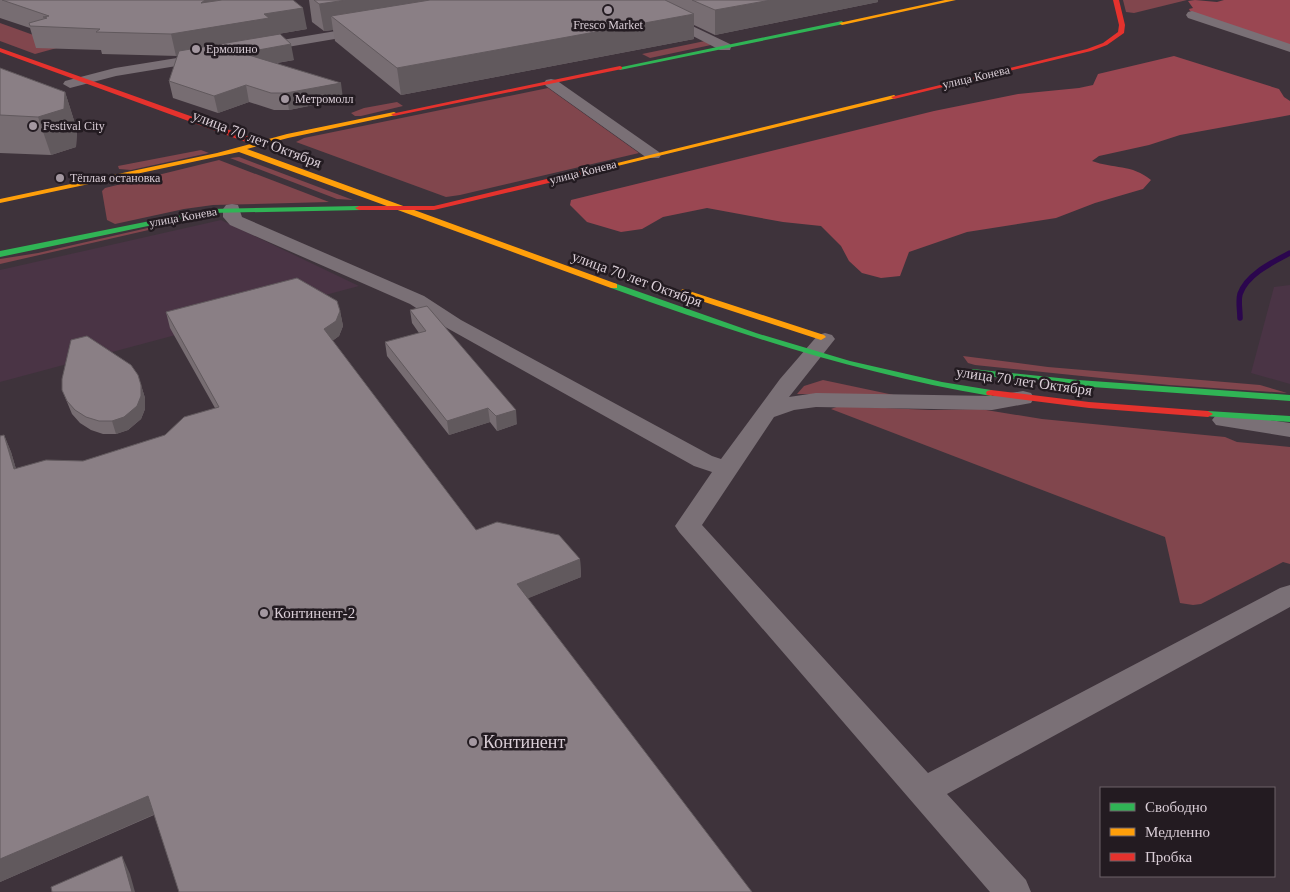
<svg xmlns="http://www.w3.org/2000/svg" width="1290" height="892" viewBox="0 0 1290 892" font-family="Georgia,serif">
	<style>
		.built { fill: #4a3445 }
		.green { fill: #81464d }
		.forest { fill: #9a4752 }
		.lines { fill: none; stroke-linecap: round; stroke-linejoin: round }
		.stream { stroke: #2b064e; stroke-width: 5.5 }
		.street { fill: #7a7076; fill-rule: evenodd }
		.fast { fill: #30b455; fill-rule: evenodd }
		.slow { fill: #ff9f0a; fill-rule: evenodd }
		.jam { fill: #e5322d; fill-rule: evenodd }
		.wall { fill: #776d72 }
		.shaded-wall { fill: #61595d }
		.building { fill: #8a7f85; stroke: #61595d }
		.poi-dot { fill: #a397a0; stroke: #231b21; stroke-width: 2 }
		.labels { text-anchor: middle; stroke-width: 5; stroke-linejoin: round; paint-order: stroke }
		.far-poi-label { font-size: 12px; fill: #d9cdd6; stroke: #231b21; text-anchor: start }
		.far-street-label { font-size: 12px; fill: #d9cdd6; stroke: #231b21 }
		.street-label { font-size: 15px; fill: #d9cdd6; stroke: #231b21 }
		.poi-label { font-size: 15px; fill: #d9cdd6; stroke: #231b21; text-anchor: start }
		.near-poi-label { font-size: 18px; fill: #d9cdd6; stroke: #231b21; text-anchor: start }
	</style>
	<rect width="100%" height="100%" fill="#3e333b"/>
	<!-- built -->
	<path class="built" d="M221,220L359,286L0,382V270Z
		M1290,285V384L1251,373L1274,287Z"/>
	<!-- green -->
	<path class="green" d="M1123,0H1187L1134,13L1126,12Z
		M0,23L64,46L35,54L0,41Z
		M705,41L711,45L650,58L642,54Z
		M548,88L639,153L460,195L446,197L296,142L304,138Z
		M397,102L403,106L361,116H355L351,113L364,108Z
		M201,150L209,153L131,170L119,169L118,166Z
		M239,157L353,200L337,199L230,158Z
		M219,160L329,202L213,205L184,209L115,224L107,220L102,191L105,188Z
		M165,224L166,226L0,264V259L38,253Z
		M963,356L1048,367L1260,385L1287,393L1169,385L975,365L968,363Z
		M823,380L908,398L870,395L797,394L804,386Z
		M839,406L931,410L980,409L1042,419L1225,437L1237,442L1290,447V564L1283,562L1201,604L1193,605L1180,603L1165,537L831,409Z"/>
	<!-- forest -->
	<path class="forest" d="M1195,0L1217,2L1224,0H1290V45L1201,17L1190,11L1189,9L1193,8L1188,1Z
		M1174,56L1279,89L1284,97L1290,101V115L1180,135L1149,145L1099,156L1092,161C1113,169 1132,164 1151,180L1143,189L1095,203L1056,218L967,232L909,252L900,276L881,278L862,273L849,261L841,246L821,226L783,222L707,208L663,217L642,229L621,232L587,222L570,205L571,200L934,111L1018,94L1079,88L1093,85L1098,74Z"/>
	<g class="lines">
		<!-- stream -->
		<path class="stream" d="M1240,318C1240,310 1238,301 1240,294C1247,274 1273,262 1290,253"/>
		<!-- street -->
		<path class="street" d="M623,0H638L730,44L731,47L730,50H720Z
			M1192,11L1290,44V52L1188,18L1186,15L1188,12Z
			M366,26L370,27L372,30L370,33L258,52L252,48L258,44Z
			M208,53L215,57L213,60L116,76L70,88L63,84L65,81L115,68Z
			M551,79L556,80L659,152L661,155L659,158H647L546,86L544,83L546,80Z
			M232,204L238,205L242,217L424,296L461,320L712,456L721,459L780,379L818,335L825,333L832,335L835,339L789,397L816,393L992,396L1023,391L1031,393L1034,398L1031,403L992,410L816,407L794,410L774,417L702,525L928,773L1280,588L1290,585V607L947,794L1026,880L1031,892H990L679,532L675,526L712,472L694,466L447,328L410,304L230,225L223,217V209L226,205Z
			M1224,413L1290,423V437L1216,425L1212,420L1216,415Z"/>
		<!-- fast -->
		<path class="fast" d="M842,21L844,24L620,70L617,68Z
			M359,206L363,208L362,210L210,213L0,257V251L210,209Z
			M614,283L756,333L850,361L942,382L991,390L996,393L991,396C859,374 736,333 611,288V284Z
			M972,369L1078,380L1290,395V401L1078,386L968,374L967,372L968,370Z
			M1208,411L1290,416V422L1204,416L1203,414L1204,412Z"/>
		<!-- slow -->
		<path class="slow" d="M945,0H956L842,25L839,23Z
			M894,95L897,97L896,98L601,170L597,168Z
			M394,112L396,113V115L288,138L247,149L617,284V288H611L239,152L0,203V199L217,153L287,134Z
			M683,289L824,335L826,337L821,340L818,339L680,294L678,292Z"/>
		<!-- jam -->
		<path class="jam" d="M1113,0H1119L1125,25L1124,33L1107,45L1091,51L894,99L891,97L1087,49L1103,43L1118,32L1119,25Z
			M0,48L260,141L261,143L254,145L0,52Z
			M620,66L622,67V69L394,116L391,114Z
			M601,166H604V170L434,210H359L355,208L359,206H434Z
			M991,390L1089,402L1208,411L1213,414L1208,417L1089,408L987,395L986,393L987,391Z"/>
	</g>
	<!-- wall -->
	<path class="wall" d="M0,0H293L307,29L272,35L294,60L277,63L343,99L289,110H274L249,102L218,113L173,98L169,81L178,56L102,54L101,50L36,48L30,28L0,18Z
		M309,0H878V2L715,35L694,25V39L401,95L335,41L333,30L324,31L312,22Z
		M0,68L65,92L77,130L76,147L51,155L0,153Z
		M410,310L517,424L497,431L490,422L449,435L387,356L385,342L419,333L412,323Z
		M340,311L343,326L339,336L332,341L476,530L580,559L581,577L528,598L154,815L0,882V436L4,435L11,452L16,469L83,461L165,435L215,408L170,328L166,312Z
		M141,385L145,398V409L141,419L128,430L116,434H103L91,430L80,423L72,414L62,390Z"/>
	<!-- shaded-wall -->
	<path class="shaded-wall" d="M205,0H240L201,3Z
		M346,0H506L331,16L333,30L324,31L319,4Z
		M771,0H878V2L715,35V10Z
		M303,8L307,29L272,35L273,40L176,56L171,34L264,14Z
		M694,14V39L401,95L397,68Z
		M291,44L294,60L246,68L242,53Z
		M341,83L343,99L289,110L286,93Z
		M246,85L249,102L218,113L214,96Z
		M65,92L77,130L76,147L51,155L38,117Z
		M340,311L343,326L339,336L327,345L324,329Z
		M141,385L145,398V409L141,419L128,430L116,434L112,421Z
		M488,408L490,422L449,435L447,421Z
		M516,410L517,424L497,431L496,416Z
		M4,435L11,452L21,486L14,469Z
		M580,559L581,577L519,602L517,584Z
		M148,796L155,814L0,882V859Z
		M122,856L130,874L135,892H132Z"/>
	<!-- building -->
	<path class="building" d="M2,0H205L201,3L222,0H293L303,8L264,14L269,18L171,34L96,32L100,29L30,26L29,23L47,18L43,17L49,16Z
		M314,0H346L319,4Z
		M430,0H665L694,14L397,68L331,16Z
		M692,0H771L715,10Z
		M280,34L291,44L242,53L341,83L286,93H271L246,85L214,96L169,81L179,51Z
		M0,68L65,92L64,109L38,117L0,115Z
		M297,278L337,301L340,311L336,321L324,329L476,530L497,522L559,535L580,559L517,584L752,892H179L148,796L0,859V436L4,435L14,469L46,460L83,461L165,435L184,417L219,407L166,312Z
		M427,306L516,410L496,416L488,408L447,421L385,342L426,331L410,310Z
		M87,336L131,365L138,375L141,385V396L137,406L124,417L112,421H99L86,417L75,410L67,401L62,390V379L71,340Z
		M122,856L132,892H52L51,887Z"/>
	<!-- markers -->
	<g class="poi-dot">
		<circle cx="608" cy="10" r="5"/>
		<circle cx="196" cy="49" r="5"/>
		<circle cx="285" cy="99" r="5"/>
		<circle cx="33" cy="126" r="5"/>
		<circle cx="60" cy="178" r="5"/>
		<circle cx="264" cy="613" r="5"/>
		<circle cx="473" cy="742" r="5"/>
	</g>
	<g class="labels">
		<!-- far-poi labels -->
		<g class="far-poi-label">
			<text x="608" y="29" text-anchor="middle">Fresco Market</text>
			<text x="206" y="53">Ермолино</text>
			<text x="295" y="103">Метромолл</text>
			<text x="43" y="130">Festival City</text>
			<text x="70" y="182">Тёплая остановка</text>
		</g>
		<!-- far-street labels -->
		<g class="far-street-label">
			<text transform="translate(976 77) rotate(-13)" y="4">улица Конева</text>
			<text transform="translate(583 172) rotate(-14)" y="4">улица Конева</text>
			<text transform="translate(183 217) rotate(-10)" y="4">улица Конева</text>
		</g>
		<!-- street labels -->
		<g class="street-label">
			<text transform="translate(257 139) rotate(21)" y="5">улица 70 лет Октября</text>
			<text transform="translate(637 279) rotate(20)" y="5">улица 70 лет Октября</text>
			<text transform="translate(1024 381) rotate(8)" y="5">улица 70 лет Октября</text>
		</g>
		<!-- poi labels -->
		<g class="poi-label">
			<text x="274" y="618">Континент-2</text>
		</g>
		<!-- near-poi labels -->
		<g class="near-poi-label">
			<text x="483" y="748">Континент</text>
		</g>
	</g>
	<!-- legend -->
	<rect x="1100" y="787" width="175" height="90" fill="#231b21" stroke="#6c6269"/>
	<rect x="1110" y="803" width="25" height="8" fill="#30b455" stroke="#6c6269"/>
	<text x="1145" y="812" font-size="15" fill="#d9cdd6">Свободно</text>
	<rect x="1110" y="828" width="25" height="8" fill="#ff9f0a" stroke="#6c6269"/>
	<text x="1145" y="837" font-size="15" fill="#d9cdd6">Медленно</text>
	<rect x="1110" y="853" width="25" height="8" fill="#e5322d" stroke="#6c6269"/>
	<text x="1145" y="862" font-size="15" fill="#d9cdd6">Пробка</text>
</svg>
